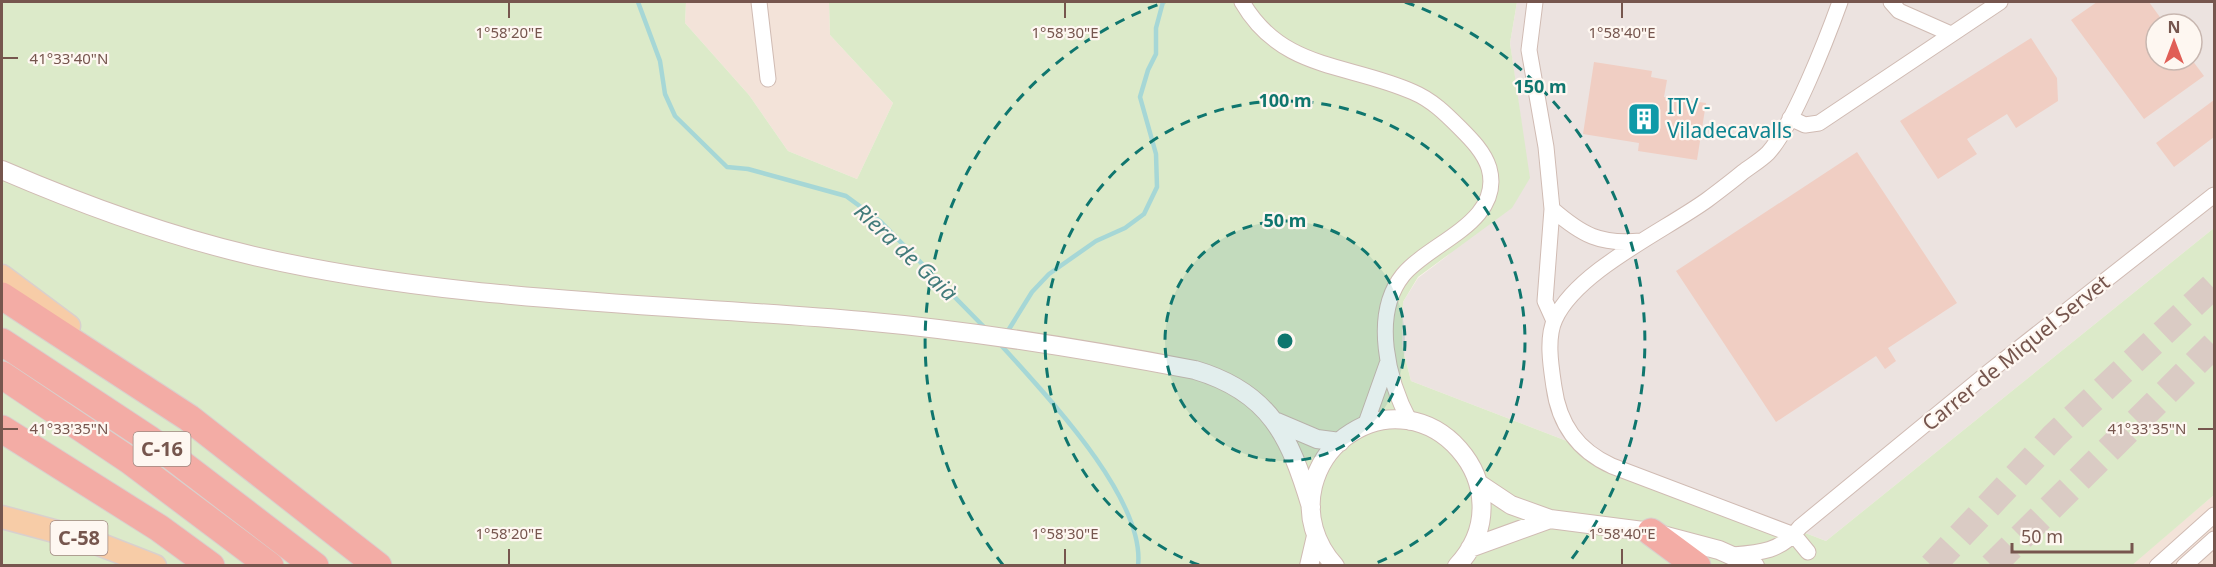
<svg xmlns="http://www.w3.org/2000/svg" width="2216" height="567" viewBox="0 0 2216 567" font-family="'Noto Sans',sans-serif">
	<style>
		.residential { fill: #f3e3d9 }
		.industrial { fill: #ece3e0; fill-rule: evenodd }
		.green { fill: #dceac9 }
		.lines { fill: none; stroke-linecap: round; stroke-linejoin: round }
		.stream { stroke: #a6d7d6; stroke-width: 4.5 }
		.building { fill: #f0cec3 }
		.motorway-tunnel { stroke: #dacbc4; stroke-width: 27; stroke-dasharray: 27 14; stroke-linecap: butt }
		.minor-casing { stroke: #d0bbb3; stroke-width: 17 }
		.tertiary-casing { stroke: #d0bbb3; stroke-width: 20 }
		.primary-casing { stroke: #d9d0cd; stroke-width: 25 }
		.motorway-casing { stroke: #d9d0cd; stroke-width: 29 }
		.minor { stroke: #fff; stroke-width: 15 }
		.tertiary { stroke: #fff; stroke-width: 18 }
		.primary { stroke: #f7cca7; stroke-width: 22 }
		.motorway { stroke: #f3aca5; stroke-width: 27 }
		.ticks { fill: none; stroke: #76564e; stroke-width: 2 }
		.ring { fill: none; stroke: #0f766e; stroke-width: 3; stroke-dasharray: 10 8 }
		.labels { text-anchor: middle; stroke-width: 4.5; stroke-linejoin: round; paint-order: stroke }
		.shield { fill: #fef7f1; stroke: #9f867f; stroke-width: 1.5 }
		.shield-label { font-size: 20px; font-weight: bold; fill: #76564e }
		.culture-label { font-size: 21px; fill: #0d838f; stroke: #fef7f1; text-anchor: start }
		.street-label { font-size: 21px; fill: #76564e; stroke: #fef7f1 }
		.water-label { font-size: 22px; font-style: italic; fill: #427b7b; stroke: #fef7f1 }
		.ticks-label { font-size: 15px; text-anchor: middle; fill: #76564e; stroke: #fef7f1; stroke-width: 4.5; stroke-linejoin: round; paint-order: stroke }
		.centre { fill: #0f766e; stroke: #fef7f1; stroke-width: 3 }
		.ring-label { font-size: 18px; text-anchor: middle; font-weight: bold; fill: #0f766e; stroke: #fef7f1; stroke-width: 4.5; stroke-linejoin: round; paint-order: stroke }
	</style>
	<rect width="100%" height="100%" fill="#fcf2eb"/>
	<!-- residential -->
	<path class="residential" d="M686,2H829L830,35L893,103L857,179L788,151L749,95L685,23Z
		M2214,495V565H2131Z"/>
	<!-- industrial -->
	<path class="industrial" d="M1517,2H2214V228L1826,541L1411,381L1402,345L1403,302L1418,278L1447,256L1529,178L1510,43ZM2156,24H2192V60H2156Z"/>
	<!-- green -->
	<path class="green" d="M2,2H686L685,23L749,95L788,151L857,179L893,103L830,35L829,2H1517L1510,43L1530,178L1512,208L1418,277L1403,302L1402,345L1411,381L1826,541L2214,228V495L2131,566L2,565Z"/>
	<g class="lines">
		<!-- stream -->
		<path class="stream" d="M638,2L660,61L665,94L675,116L727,167L748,169L846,196L880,221L986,329
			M1006,334L1032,292L1049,274L1096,241L1125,228L1144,214L1157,187L1156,154L1140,97L1148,70L1156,54V28L1163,2
			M1000,344C1043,392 1146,498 1138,566"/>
	</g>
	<!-- building -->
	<path class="building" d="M2097,2H2149L2165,24H2156V60H2192L2204,76L2144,119L2071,20Z
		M2031,38L2057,78L2058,101L2016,128L2007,114L1967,139L1977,154L1938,179L1900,121Z
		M1594,62L1652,71L1651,77L1667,80L1664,97L1706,103L1697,160L1638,151L1639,143L1583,134Z
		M2214,100V137L2174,167L2156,143Z
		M1857,152L1957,303L1888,348L1896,361L1885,369L1876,356L1776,422L1676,271Z"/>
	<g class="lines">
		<!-- motorway-tunnel -->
		<path class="motorway-tunnel" d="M1932,566L2054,436L2214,285
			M1992,566L2214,345"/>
		<defs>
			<path id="minor" d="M759,2L768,79
				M1242,2C1282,71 1348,63 1413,92C1432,100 1446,114 1460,128C1471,139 1484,152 1489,168C1504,222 1430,242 1403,275C1371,315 1388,381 1410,422
				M1535,2L1529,50L1546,147L1552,209L1545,301L1554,321
				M1891,2L1899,11L1951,34
				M1790,118L1805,125L1819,123L2000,2
				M1552,209C1582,235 1600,245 1641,241
				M1365,426L1387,364
				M1808,552L1794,535L1612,466C1577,450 1559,424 1554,387C1551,367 1546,338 1555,319C1577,271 1664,231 1707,200C1719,191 1731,182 1743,172C1751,166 1761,160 1768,153C1793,126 1827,38 1840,2
				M1731,555C1759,553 1781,552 1800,527L1990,371L2214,195
				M2157,566L2214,515
				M2184,566L2214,539"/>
			<path id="tertiary" d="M2,170C81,204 165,235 250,255C450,302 658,303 863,321C974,331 1085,349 1195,370C1270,392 1290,437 1311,507
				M1277,422L1317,439L1340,442
				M1478,483L1511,505L1550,519L1651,532L1719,550L1755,566
				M1470,548L1550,519
				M1309,566L1316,536
				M1335,566C1315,544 1306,515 1313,486C1318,466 1329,449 1345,437C1428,375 1529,489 1457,566"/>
			<path id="primary" d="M2,276L69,326
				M2,517L91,541L155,566"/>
			<path id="motorway" d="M2,296L189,418L378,566
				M2,342L149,439L315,566
				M2,375L129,460L270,566
				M2,429L159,528L211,566
				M1651,532L1697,566"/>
		</defs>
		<!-- minor casing -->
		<use href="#minor" class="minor-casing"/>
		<!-- tertiary casing -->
		<use href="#tertiary" class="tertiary-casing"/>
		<!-- primary casing -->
		<use href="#primary" class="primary-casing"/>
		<!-- motorway casing -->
		<use href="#motorway" class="motorway-casing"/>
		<!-- minor -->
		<use href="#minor" class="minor"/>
		<!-- tertiary -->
		<use href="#tertiary" class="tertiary"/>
		<!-- primary -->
		<use href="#primary" class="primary"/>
		<!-- motorway -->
		<use href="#motorway" class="motorway"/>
	</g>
	<!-- ticks -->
	<path class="ticks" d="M509,3V18M1065,3V18M1622,3V18M3,58H18M3,429H18M2198,429H2213M509,549V564M1065,549V564M1622,549V564"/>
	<!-- distance rings -->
	<circle cx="1285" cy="341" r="120" fill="#0f766e" fill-opacity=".12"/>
	<g class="ring">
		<circle cx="1285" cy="341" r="120"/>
		<path d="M1199 565A240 240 0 1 1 1371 565"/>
		<path d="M1003 565A360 360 0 0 1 1165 2M1405 2A360 360 0 0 1 1567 565"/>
	</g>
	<!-- icons -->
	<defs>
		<symbol id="building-square" viewBox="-11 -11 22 22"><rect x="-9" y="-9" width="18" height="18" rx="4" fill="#0f9aa8" stroke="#fef7f1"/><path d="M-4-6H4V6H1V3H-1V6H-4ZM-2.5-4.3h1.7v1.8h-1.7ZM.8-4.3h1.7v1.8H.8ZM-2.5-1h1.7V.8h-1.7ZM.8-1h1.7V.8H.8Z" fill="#fff"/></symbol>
	</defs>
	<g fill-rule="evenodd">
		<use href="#building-square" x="1625" y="100" width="38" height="38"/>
	</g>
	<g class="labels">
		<!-- shield labels -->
		<g class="shield">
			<rect x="133.5" y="432" width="57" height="34" rx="4.5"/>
			<rect x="50.5" y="521" width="57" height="34" rx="4.5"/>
		</g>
		<g class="shield-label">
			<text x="162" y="456">C-16</text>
			<text x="79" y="545">C-58</text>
		</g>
		<!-- culture labels -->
		<g class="culture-label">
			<text x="1667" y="114">ITV -<tspan x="1667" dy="24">Viladecavalls</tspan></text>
		</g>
		<!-- street labels -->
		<g class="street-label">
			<text transform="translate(2016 353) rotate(-39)" y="7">Carrer de Miquel Servet</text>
		</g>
		<!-- water labels -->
		<g class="water-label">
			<text transform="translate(906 252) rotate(43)" y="8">Riera de Gaià</text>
		</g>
	</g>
	<g class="ticks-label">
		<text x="509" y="38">1°58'20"E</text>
		<text x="1065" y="38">1°58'30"E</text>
		<text x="1622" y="38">1°58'40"E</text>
		<text x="69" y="64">41°33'40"N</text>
		<text x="69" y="434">41°33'35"N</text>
		<text x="2147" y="434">41°33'35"N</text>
		<text x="509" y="539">1°58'20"E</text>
		<text x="1065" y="539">1°58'30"E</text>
		<text x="1622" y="539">1°58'40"E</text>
	</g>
	<circle cx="1285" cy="341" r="9" class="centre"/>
	<g class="ring-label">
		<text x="1540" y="93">150 m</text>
		<text x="1285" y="107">100 m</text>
		<text x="1285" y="227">50 m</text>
	</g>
	<!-- border -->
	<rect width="2216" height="567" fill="none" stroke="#76564e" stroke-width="6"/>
	<!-- north arrow -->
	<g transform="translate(2174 42)"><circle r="28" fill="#fef7f1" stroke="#c8b7b0" stroke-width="1.5"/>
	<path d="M0-4.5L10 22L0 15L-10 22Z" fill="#e05e56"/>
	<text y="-9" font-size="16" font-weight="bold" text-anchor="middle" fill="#76564e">N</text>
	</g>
	<!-- scale -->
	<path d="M2012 543v9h120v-9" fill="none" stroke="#76564e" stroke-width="3"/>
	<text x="2021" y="543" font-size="18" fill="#76564e" stroke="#fef7f1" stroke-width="4.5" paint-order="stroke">50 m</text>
</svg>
